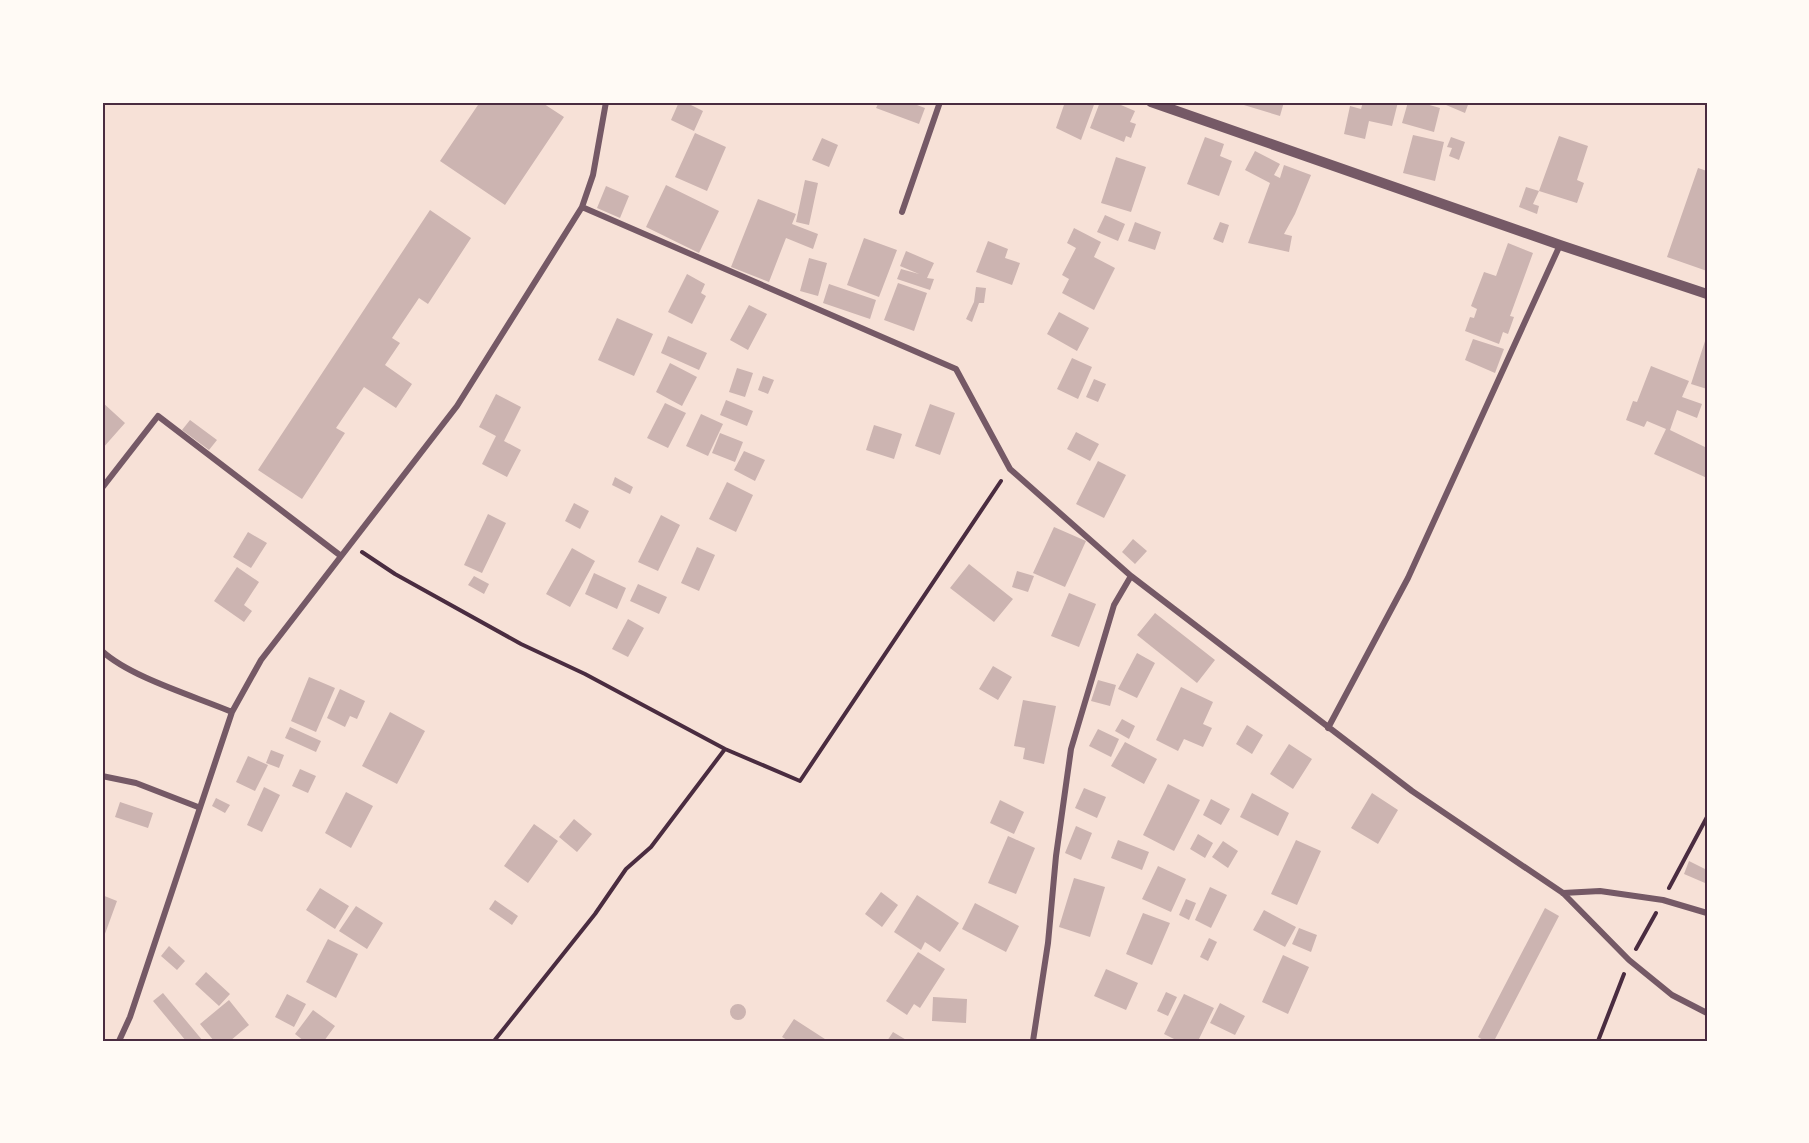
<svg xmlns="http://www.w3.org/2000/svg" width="1809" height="1143" viewBox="0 0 1809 1143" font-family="'Source Sans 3',sans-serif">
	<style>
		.building { fill: #ccb4b1 }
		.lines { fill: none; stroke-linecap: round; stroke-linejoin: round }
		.path { stroke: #4a2c40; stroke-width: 4 }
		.minor { stroke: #755966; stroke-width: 6 }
		.tertiary { stroke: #755966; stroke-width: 10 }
		.neatline { fill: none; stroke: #4a2c40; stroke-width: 2 }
	</style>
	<rect width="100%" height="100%" fill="#f7e1d7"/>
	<!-- building -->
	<path class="building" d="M480,102H541L564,117L505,205L440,161Z
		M679,102H685L703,111L694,131L671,120Z
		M879,102H918L917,105L925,108L919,124L876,108Z
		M1065,102H1095L1081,140L1056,128Z
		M1100,102H1114L1135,111L1130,122L1136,124L1131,138L1126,136L1124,142L1090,128Z
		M1234,102H1284L1280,116Z
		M1363,102H1398L1392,126L1369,121L1365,139L1344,134L1350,106L1361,109Z
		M1408,102H1419L1440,108L1434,132L1402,123Z
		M1439,102H1469L1465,113Z
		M695,133L726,147L707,191L675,177Z
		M1413,135L1444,142L1435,181L1403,173Z
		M1559,136L1588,146L1577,180L1584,183L1577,203L1539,191Z
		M1205,137L1224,144L1220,156L1232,161L1219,196L1187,184Z
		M1451,137L1465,142L1459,160L1449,156L1452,148L1447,147Z
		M822,138L838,145L829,167L812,160Z
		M1255,151L1280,164L1274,175L1280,178L1284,165L1311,175L1295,214L1284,234L1292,236L1289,252L1248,243L1270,183L1245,170Z
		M1116,157L1146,167L1131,212L1101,203Z
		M1698,168L1707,171V271L1667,257Z
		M805,180L818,183L809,225L796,222Z
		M666,185L719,211L699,253L646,227Z
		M606,186L629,196L620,218L597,208Z
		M1526,187L1539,191L1533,204L1539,206L1537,214L1519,207Z
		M758,199L796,214L792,224L818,234L813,249L786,238L769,282L731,267Z
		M430,210L471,238L428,304L419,298L392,338L400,343L385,365L412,384L396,408L364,387L336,428L345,433L302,499L258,470Z
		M1105,215L1125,224L1118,241L1097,232Z
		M1135,222L1161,232L1155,250L1128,241Z
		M1220,222L1229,225L1223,243L1213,239Z
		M1074,228L1101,242L1094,257L1115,268L1094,310L1062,293L1069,279L1062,275L1076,248L1067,243Z
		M864,238L897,250L879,297L847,285Z
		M988,241L1008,249L1005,258L1020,263L1012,285L976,272Z
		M1508,243L1533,253L1510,316L1514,317L1508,334L1503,332L1499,344L1465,331L1470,317L1474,318L1477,309L1471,306L1484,272L1496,276Z
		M906,251L934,263L927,278L934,279L930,290L897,279L901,269L919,274L900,266Z
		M809,258L827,263L818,296L800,291Z
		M687,274L705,284L701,293L706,296L692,324L668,312Z
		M898,283L927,293L914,331L884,320Z
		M829,284L876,300L870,319L823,303Z
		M976,287L986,288L984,303H979L972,322L966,319L974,302Z
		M749,305L767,314L748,350L730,340Z
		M1059,312L1089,328L1077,351L1047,334Z
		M617,318L653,334L634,376L598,360Z
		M1707,335V389L1691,384Z
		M668,336L707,353L699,370L661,353Z
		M1473,339L1504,349L1495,373L1465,360Z
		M1072,358L1092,367L1078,399L1057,389Z
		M670,363L697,377L682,406L656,392Z
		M1651,366L1689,381L1682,397L1702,404L1697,418L1677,410L1670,430L1707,448V478L1654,454L1666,429L1647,421L1644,427L1626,420L1633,401L1637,402Z
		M737,368L753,373L745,397L729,392Z
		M763,376L774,380L768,394L758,390Z
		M1094,379L1106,384L1098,402L1086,397Z
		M496,394L521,407L504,441L521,450L507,477L482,464L496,436L479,427Z
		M726,400L753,411L747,426L720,415Z
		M102,402L125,423L102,449Z
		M665,403L686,413L668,448L647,438Z
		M930,404L955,413L940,455L915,446Z
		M701,414L723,424L708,456L686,446Z
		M190,420L217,440L209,450L182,430Z
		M874,425L902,434L894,459L866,450Z
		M1076,432L1099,444L1090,461L1067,449Z
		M720,433L743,442L735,462L712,453Z
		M744,451L765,460L755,481L734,470Z
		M1098,461L1126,475L1104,518L1076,504Z
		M615,477L633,487L630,494L612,485Z
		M727,482L753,495L736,532L709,519Z
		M574,503L589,511L580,529L565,521Z
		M488,514L506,523L482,573L464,565Z
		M661,515L680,525L658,571L638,562Z
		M1054,527L1086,541L1065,587L1033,573Z
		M248,532L267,543L251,568L233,557Z
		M1133,539L1147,551L1135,564L1122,552Z
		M697,547L715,555L699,591L681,583Z
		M572,548L595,561L570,607L546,594Z
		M969,564L1013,599L994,622L950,588Z
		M237,567L259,582L244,605L252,611L244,622L214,601Z
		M1017,571L1034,576L1028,592L1012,587Z
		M594,573L626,588L617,609L585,594Z
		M474,576L489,584L484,594L468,585Z
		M638,584L667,597L659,614L630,601Z
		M1069,593L1096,604L1079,647L1051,636Z
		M1155,613L1215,660L1197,683L1137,635Z
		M628,619L644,628L628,657L612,649Z
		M1137,653L1155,663L1137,698L1118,689Z
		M993,666L1012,677L998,700L979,689Z
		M309,677L335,688L316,732L291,721Z
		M1098,680L1116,685L1110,706L1091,701Z
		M1181,687L1213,702L1203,724L1212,728L1203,747L1184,739L1178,751L1156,740Z
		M340,689L365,701L357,719L350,716L345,727L327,718Z
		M1023,700L1056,706L1044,764L1023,759L1025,748L1014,746Z
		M390,712L425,731L397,784L362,766Z
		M1122,719L1135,726L1129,739L1115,731Z
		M1247,725L1263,735L1252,754L1236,744Z
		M290,727L321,741L316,752L285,738Z
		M1098,729L1119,739L1111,757L1089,746Z
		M1125,742L1157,759L1144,784L1111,766Z
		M1289,744L1312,759L1293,789L1270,774Z
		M271,750L284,755L279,768L266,763Z
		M248,756L268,765L255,791L236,782Z
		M300,769L316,776L308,793L292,786Z
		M1168,784L1200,800L1174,851L1143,835Z
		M264,787L280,795L262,832L247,825Z
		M1084,788L1106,797L1097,818L1075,808Z
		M346,792L373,806L351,848L325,833Z
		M1252,793L1289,813L1278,836L1240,817Z
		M1372,793L1398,810L1378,844L1351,828Z
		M216,798L230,805L225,813L212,806Z
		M1211,799L1230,809L1221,825L1203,815Z
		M1000,800L1024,812L1014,834L990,823Z
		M120,802L153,813L148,828L115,817Z
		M574,819L592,834L577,852L559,837Z
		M534,824L558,841L528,883L504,866Z
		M1076,826L1092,833L1081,860L1065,853Z
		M1198,834L1213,843L1205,858L1190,849Z
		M1008,836L1035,848L1016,894L988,883Z
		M1118,840L1149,852L1142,870L1111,858Z
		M1296,840L1321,851L1297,905L1271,894Z
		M1223,841L1238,851L1228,868L1212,857Z
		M1689,861L1707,870L1705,883L1684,874Z
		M1158,866L1186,879L1171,912L1142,899Z
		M1074,878L1105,887L1090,937L1059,927Z
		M1210,887L1227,895L1211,928L1195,920Z
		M320,888L349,906L335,929L306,910Z
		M881,892L898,905L882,927L865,914Z
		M102,895L117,901L102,942Z
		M917,895L959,923L940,952L925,942L921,950L894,932Z
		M1186,899L1196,903L1189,920L1179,915Z
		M495,900L518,916L512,925L489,909Z
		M975,903L1019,926L1006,952L962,929Z
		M356,906L383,923L367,949L339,931Z
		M1545,908L1559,916L1494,1041H1485L1478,1037Z
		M1264,910L1296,927L1285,947L1253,930Z
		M1143,913L1170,923L1152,965L1126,954Z
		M1299,928L1317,935L1311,952L1292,944Z
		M1209,938L1217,942L1208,961L1200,957Z
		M328,939L358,954L336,998L306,982Z
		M169,946L185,961L177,970L161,956Z
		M918,952L945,969L920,1008L914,1004L907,1015L886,1001Z
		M1283,955L1309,967L1288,1014L1262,1002Z
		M1106,969L1138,983L1126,1010L1094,996Z
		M206,972L230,994L219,1006L195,984Z
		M1166,992L1177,997L1168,1016L1157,1011Z
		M163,993L203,1041H186L153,1001Z
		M287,994L306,1004L294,1027L275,1017Z
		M1184,994L1214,1008L1198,1041H1178L1164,1034Z
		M933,997L967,999L966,1023L932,1021Z
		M229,1000L249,1025L230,1041H214L200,1024Z
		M1220,1003L1245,1016L1235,1035L1210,1023Z
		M730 1012a8 8 0 1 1 16 0a8 8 0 1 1-16 0Z
		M313,1010L335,1026L324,1041H304L295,1034Z
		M794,1019L828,1041H789L782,1037Z
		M893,1032L908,1041H887Z"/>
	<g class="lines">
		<!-- path -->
		<path class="path" d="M362,552L395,574L521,644L585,674L725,749L800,781L1001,481
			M1669,888L1707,817
			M1636,949L1656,913
			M494,1041L595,914L626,869L651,847L725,749
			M1598,1041L1624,974"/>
		<!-- minor -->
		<path class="minor" d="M582,207L956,369L1010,469L1131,576L1412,791L1563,893L1629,960L1672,995L1707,1013
			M902,212L940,102
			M102,488L158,416L341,556
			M102,651C130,677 194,696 232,712
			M1328,728L1408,578L1560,245
			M102,776L136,783L198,807
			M1563,893L1600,891L1663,900L1707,913
			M119,1041L130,1017L232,712L261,660L457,406L582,207L593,175L606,102
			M1033,1041L1048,943L1056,856L1071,749L1114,605L1131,576"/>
		<!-- tertiary -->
		<path class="tertiary" d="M1151,102L1560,245L1707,294"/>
	</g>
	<!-- border -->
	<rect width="1809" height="1143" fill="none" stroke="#fffaf5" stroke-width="207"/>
	<rect x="104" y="104" width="1602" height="936" class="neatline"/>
</svg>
